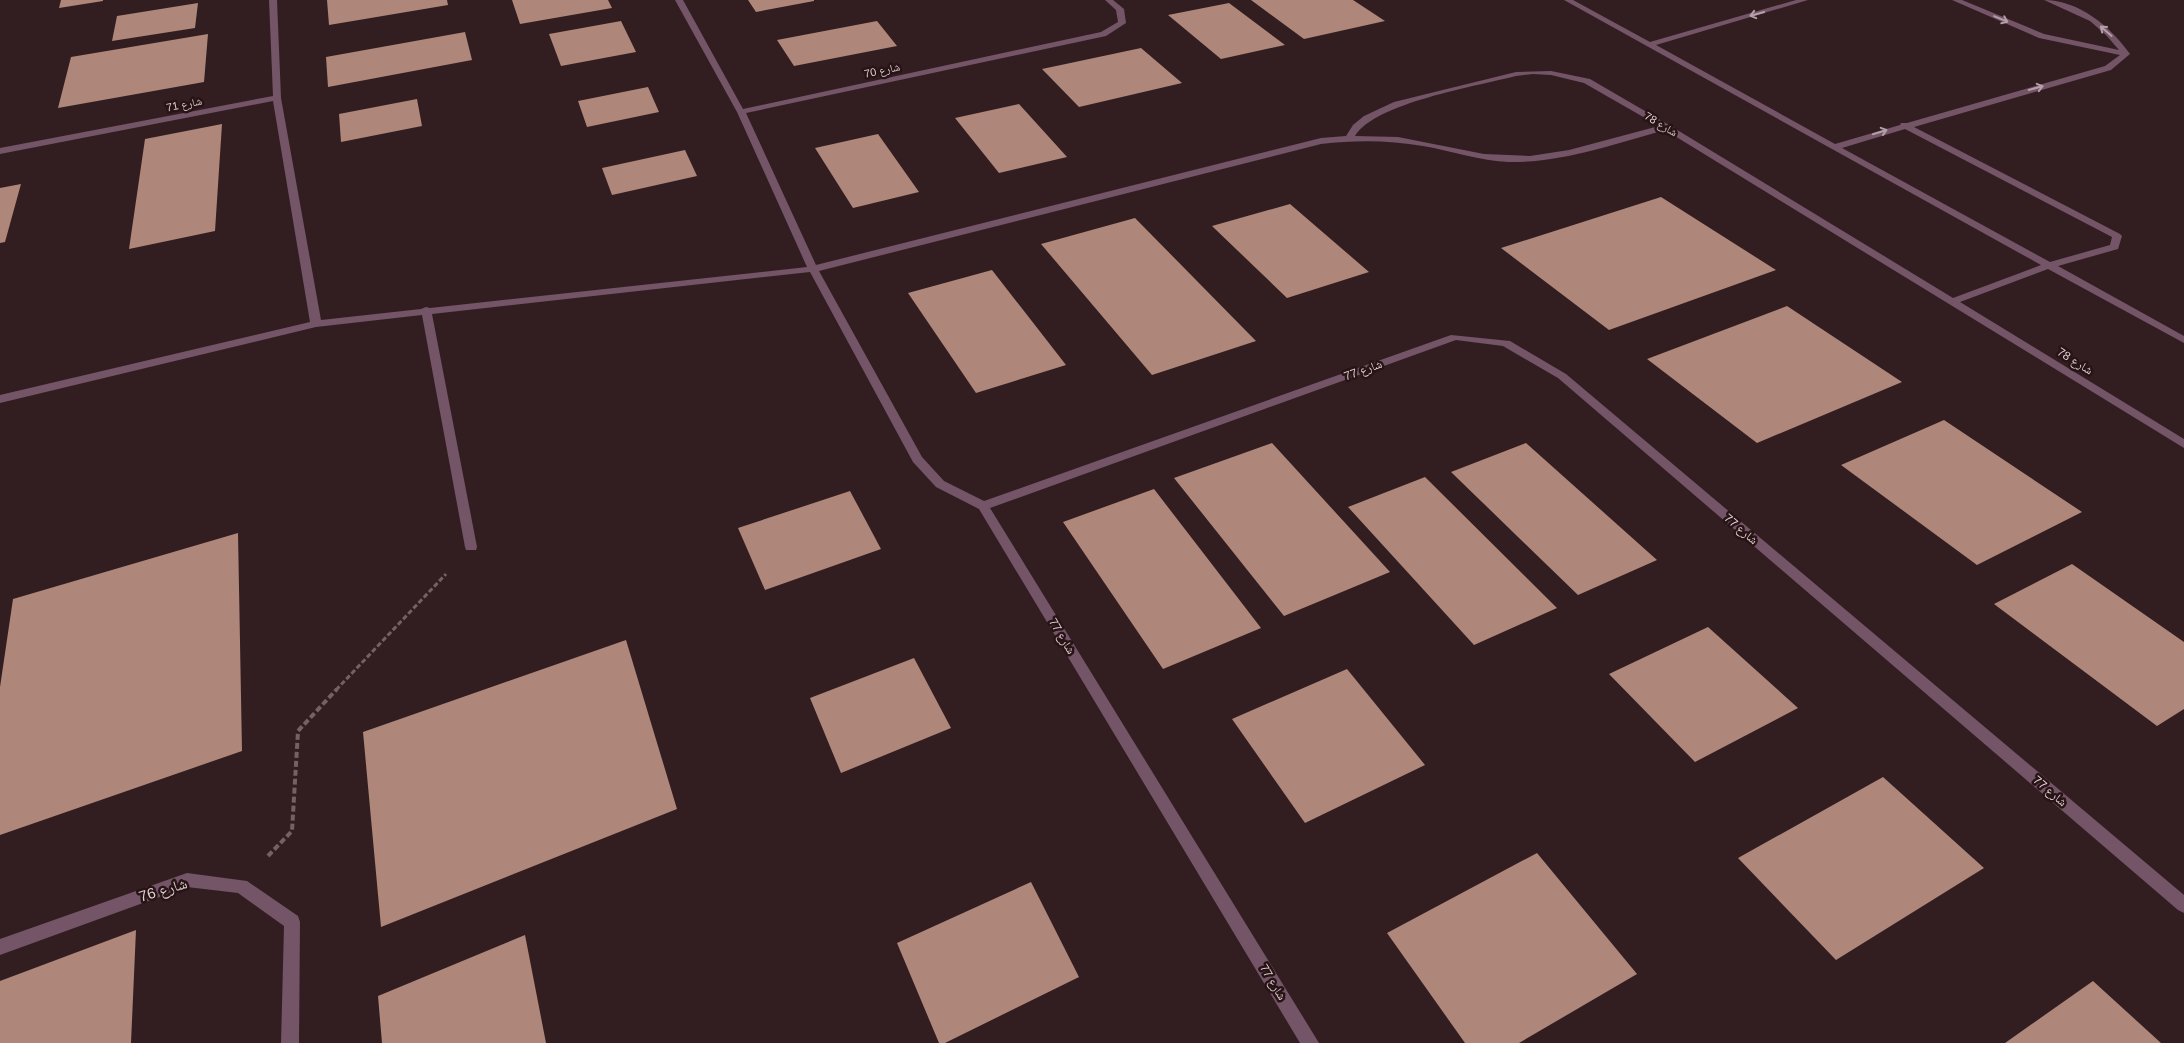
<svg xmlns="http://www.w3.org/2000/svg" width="2184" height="1043" viewBox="0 0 2184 1043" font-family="Helvetica,'Noto Naskh Arabic',sans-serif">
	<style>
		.building { fill: #af867a }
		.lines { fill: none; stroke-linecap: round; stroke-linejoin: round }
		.path-far1 { stroke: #736163; stroke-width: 3; stroke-dasharray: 5 2.5; stroke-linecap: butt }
		.path { stroke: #736163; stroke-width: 4; stroke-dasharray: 6 3; stroke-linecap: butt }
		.minor { fill: #745467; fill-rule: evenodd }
		.oneway { stroke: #b49ea7 }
		.labels { text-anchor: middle; stroke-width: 5; stroke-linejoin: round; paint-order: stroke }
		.far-street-label { font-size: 11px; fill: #decfd1; stroke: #281417 }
		.street-label { font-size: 12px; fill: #decfd1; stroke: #281417 }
		.near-street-label { font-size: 15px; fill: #decfd1; stroke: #281417 }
	</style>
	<rect width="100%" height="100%" fill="#321e20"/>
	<!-- building -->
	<path class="building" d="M61,0H103V1L59,8Z
		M327,0H447L448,5L329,25Z
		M512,0H608L612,8L520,24Z
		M748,0H814V1L756,12Z
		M1251,0H1353L1385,21L1304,39Z
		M198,3L195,28L112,41L117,16Z
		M1229,3L1285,45L1221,59L1168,15Z
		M621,21L636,52L561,66L549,34Z
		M877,21L897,46L794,66L777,40Z
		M465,32L472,60L328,87L326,57Z
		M208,34L204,82L58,108L71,57Z
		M1141,48L1182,83L1079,107L1042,69Z
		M648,87L659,112L587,127L578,101Z
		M417,99L422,126L341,142L339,114Z
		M1019,104L1067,157L999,173L955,118Z
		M222,124L215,231L129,249L145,139Z
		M878,134L919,192L853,208L815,148Z
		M685,150L697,176L612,195L602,168Z
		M21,184L5,242L0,243V188Z
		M1661,197L1776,270L1609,330L1501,248Z
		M1290,204L1369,272L1287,298L1212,226Z
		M1135,218L1256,341L1152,375L1041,244Z
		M992,270L1066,365L976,393L908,293Z
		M1787,306L1902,382L1757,443L1647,359Z
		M1944,420L2082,512L1977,565L1841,465Z
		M1272,443L1390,572L1284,616L1174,478Z
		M1526,443L1657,560L1578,595L1451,472Z
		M1425,477L1557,608L1474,645L1348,507Z
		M1154,489L1261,628L1163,669L1063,522Z
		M850,491L881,549L765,590L738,528Z
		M238,533L242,751L0,835V687L13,599Z
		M2072,564L2184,642V709L2157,726L1994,604Z
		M1708,627L1798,708L1695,762L1609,674Z
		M626,640L677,809L381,927L363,732Z
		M914,658L951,728L841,773L810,698Z
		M1347,669L1425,765L1305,823L1232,719Z
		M1883,777L1984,868L1836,960L1738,858Z
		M1537,853L1637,974L1519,1043H1465L1387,933Z
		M1031,882L1079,977L945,1043H939L897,943Z
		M136,930L131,1043H0V981Z
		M525,935L546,1043H382L378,996Z
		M2093,981L2161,1043H2005Z"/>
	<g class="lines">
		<!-- path-far1 -->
		<path class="path-far1" d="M336,690L446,574"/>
		<!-- path -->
		<path class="path" d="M268,856L292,831L298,731L337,689"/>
		<!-- minor -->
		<path class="minor" d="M269,0H277L281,98L321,320L421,309L426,307L430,308L807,267L737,112L675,0H683L743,109L1101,32L1118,22L1116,10L1105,0H1113L1124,9L1126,23L1106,36L746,113L816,265L1321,138L1346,136L1353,125L1364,116L1394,102L1516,72L1551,71L1590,79L1669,125L1953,298L2041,265L1564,0H1573L1650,42L1796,0H1808L1656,45L1835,144L1900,125L1901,123H1907L2105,66L2120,55L2039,38L1952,0H1962L2044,34L2119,50L2106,35L2090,21L2044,0C2079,0 2111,27 2130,54L2111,70L1914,127L2120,234L2122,236L2118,249L2058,266L2184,336V343L2048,269L1960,302L2184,439V448L1665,130C1614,144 1562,163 1509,162C1480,161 1452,151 1423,146C1389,140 1355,140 1321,144L819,271L922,457L944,481L984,501L1451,335L1510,341L1566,374L2184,895V913L2178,910L1558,378L1503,346L1456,340L990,508L1319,1043H1300L979,509L936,487L913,462L810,272L432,314L477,547L476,550H466L465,547L422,315L316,327L0,403V395L310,322L273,101L0,154V148L273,96ZM1533,74L1551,75L1584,83L1659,126L1569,150L1530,156L1484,154L1398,137L1355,136C1375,103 1477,86 1516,76ZM1905,129L2112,237L2110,245L2050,262L1842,148Z
			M187,873L247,881L298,916L300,922L299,1043H281L284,926L238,893L187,887L0,955V939Z"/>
	</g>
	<!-- one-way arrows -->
	<defs><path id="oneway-shaft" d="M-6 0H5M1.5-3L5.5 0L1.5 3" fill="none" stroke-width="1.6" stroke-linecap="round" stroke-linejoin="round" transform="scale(1.25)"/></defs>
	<g class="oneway">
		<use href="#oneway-shaft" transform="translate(1757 14) rotate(164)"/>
		<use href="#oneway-shaft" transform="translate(2001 19) rotate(23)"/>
		<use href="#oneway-shaft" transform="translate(2106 31) rotate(-139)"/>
		<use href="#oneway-shaft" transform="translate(2036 88) rotate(-16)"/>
		<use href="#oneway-shaft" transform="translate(1880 132) rotate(-17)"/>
	</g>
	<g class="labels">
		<!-- far-street labels -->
		<g class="far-street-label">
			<text transform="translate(882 70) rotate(-12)" y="4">شارع 70</text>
			<text transform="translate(184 104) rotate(-11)" y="4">شارع 71</text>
			<text transform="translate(1661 124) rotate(31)" y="4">شارع 78</text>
		</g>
		<!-- street labels -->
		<g class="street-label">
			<text transform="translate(2075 361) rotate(32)" y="4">شارع 78</text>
			<text transform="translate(1363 370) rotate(-20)" y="4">شارع 77</text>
			<text transform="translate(1741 529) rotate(40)" y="4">شارع 77</text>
			<text transform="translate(1062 636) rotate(59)" y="4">شارع 77</text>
			<text transform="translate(2050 791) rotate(40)" y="4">شارع 77</text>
			<text transform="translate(1273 982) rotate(59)" y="4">شارع 77</text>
		</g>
		<!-- near-street labels -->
		<g class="near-street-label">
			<text transform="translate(163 890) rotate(-17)" y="5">شارع 76</text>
		</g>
	</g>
</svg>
